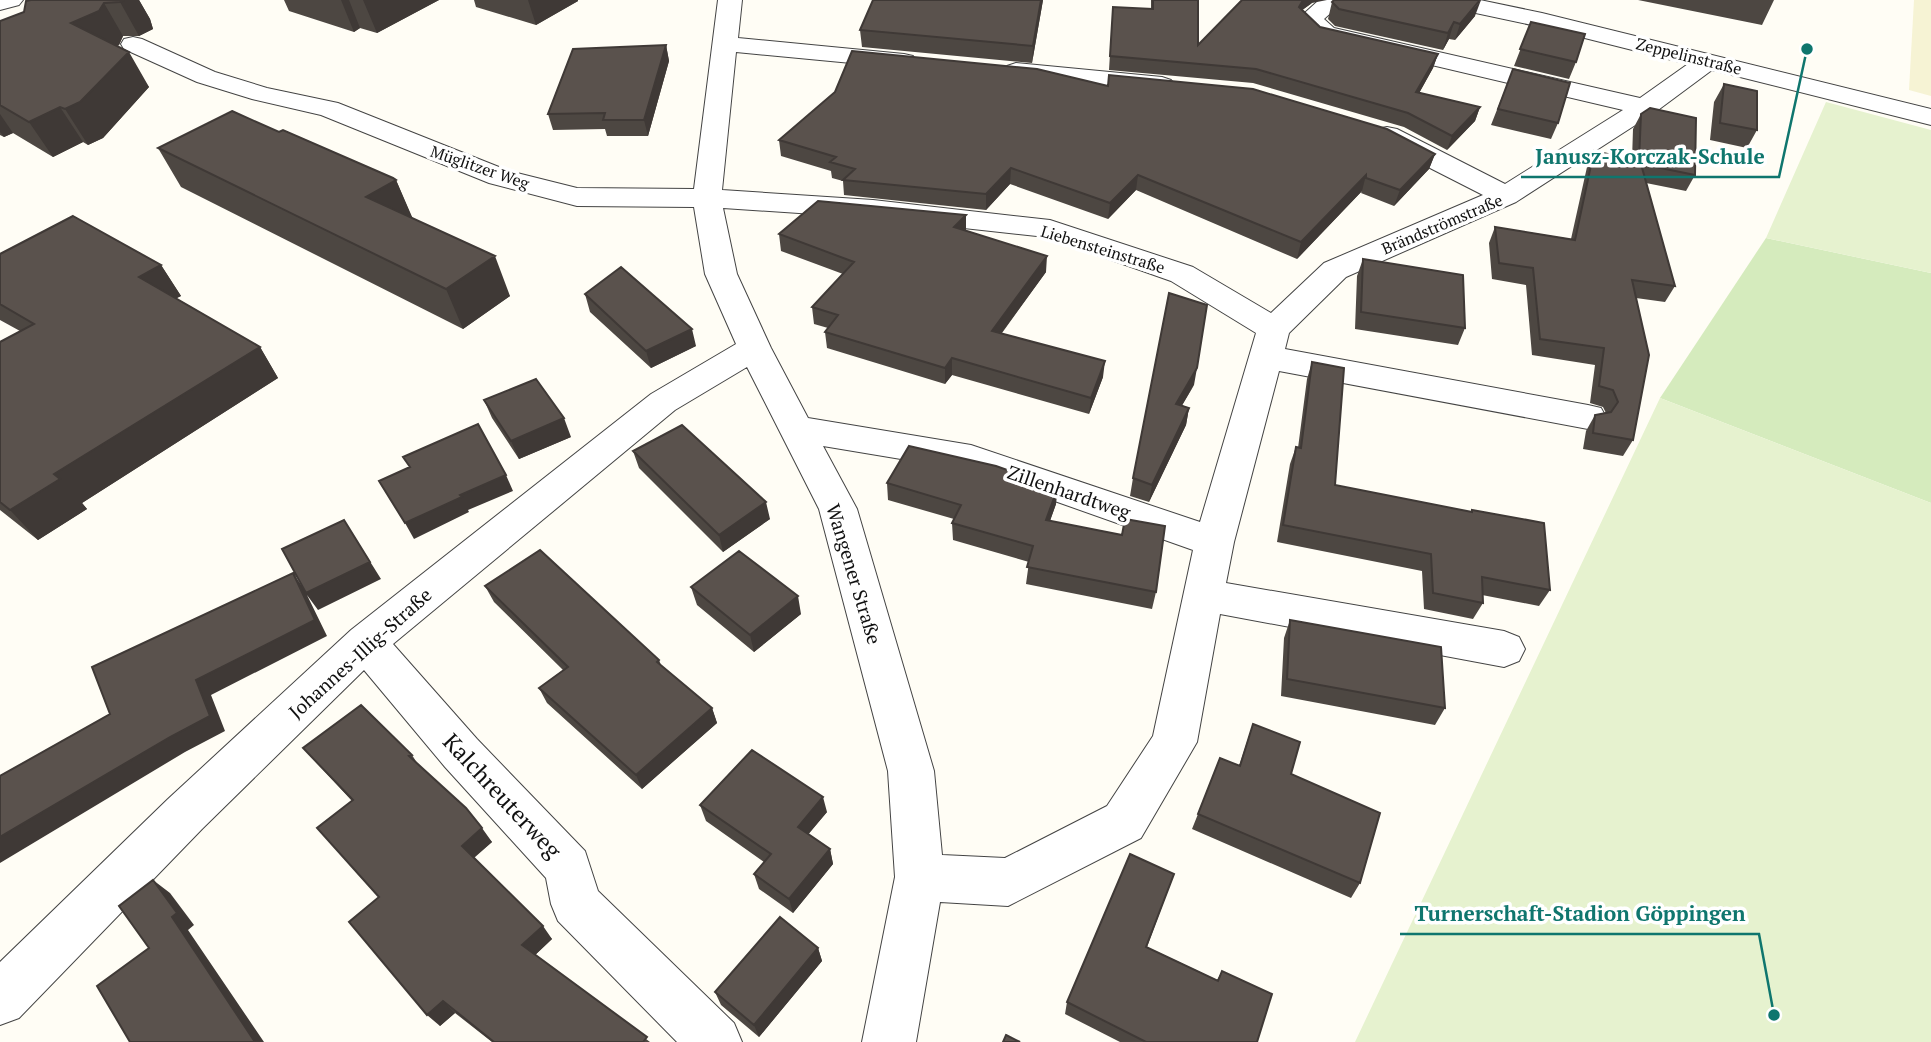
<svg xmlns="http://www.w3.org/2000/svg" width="1931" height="1042" viewBox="0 0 1931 1042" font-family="'PT Serif',serif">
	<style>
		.farmland { fill: #f6f3d4 }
		.green { fill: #d5ebbd }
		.pitch { fill: #e6f2cf }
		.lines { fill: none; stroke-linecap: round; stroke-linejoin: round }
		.minor-casing { stroke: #444; stroke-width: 2 }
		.minor { fill: #fff; fill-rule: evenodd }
		.wall { fill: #4d4742 }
		.shaded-wall { fill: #3f3936 }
		.building { fill: #5a524d; stroke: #3f3936; stroke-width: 2 }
		.labels { text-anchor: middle; stroke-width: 7; stroke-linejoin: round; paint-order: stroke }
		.far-street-label { font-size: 16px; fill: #111; stroke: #fff }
		.street-label { font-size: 19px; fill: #111; stroke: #fff }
		.near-street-label { font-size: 23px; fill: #111; stroke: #fff }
		.leader { fill: none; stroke: #0f766e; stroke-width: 2.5 }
		.callout-dot { fill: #0f766e; stroke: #fff; stroke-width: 2.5 }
		.callout-label { font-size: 21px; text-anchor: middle; font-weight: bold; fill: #0f766e; stroke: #fff; stroke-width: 7; stroke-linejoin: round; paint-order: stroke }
	</style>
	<rect width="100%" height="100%" fill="#fffdf5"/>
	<!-- farmland -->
	<path class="farmland" d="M1914,0H1931V96L1909,90Z"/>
	<!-- green -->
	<path class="green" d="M1766,238L1931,273V503L1660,398Z"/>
	<!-- pitch -->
	<path class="pitch" d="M1826,102L1931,130V273L1766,238Z
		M1660,398L1931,503V1042H1355Z"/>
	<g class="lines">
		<defs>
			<path id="minor" d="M0,0H23L19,5L0,10Z
				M718,0H742L738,38L904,54L913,56L916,61L913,66L904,68L736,52L722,190L873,200L1050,220L1193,267L1271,313L1324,263L1483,195L1377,141L1373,135L1377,129L1387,127L1397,129L1505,184L1623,110L1317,38L1298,19L1319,0H1345L1324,19L1334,28L1640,98L1688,64L1541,27L1438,5L1434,0H1480L1542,13L1931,109V125L1712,70L1654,113L1516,202L1346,277L1289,333L1285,349L1588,405L1601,408L1606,417L1601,426L1588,429L1279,371L1234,542L1226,583L1504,631L1519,637L1525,649L1519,661L1504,667L1220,614L1197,742L1141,838L1008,906L940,902L916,1042H862L895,877L888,771L819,509L747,367L675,410L393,644L477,739L585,851L598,891L734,1023L742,1042H677L558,921L551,904L546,878L445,767L364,670L202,829L19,1018L0,1025V962L168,799L351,630L651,394L736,344L705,274L694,207L577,206L489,183L321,115L252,99L197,82L124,49L121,44L124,39L133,37L142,39L215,72L267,88L338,103L509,171L577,188L694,189ZM723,208L873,218L1046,237L1171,281L1256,333L1200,522L971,445L808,418L771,348L737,274ZM823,446L967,470L1193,550L1153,736L1107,806L1005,858L942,855L934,771L857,509Z
				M1016,63L1162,77L1171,80L1175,85L1171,90L1162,93L1007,76L1003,71L1007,66Z"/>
		</defs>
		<!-- minor casing -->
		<use href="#minor" class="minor-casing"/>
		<!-- minor -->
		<use href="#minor" class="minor"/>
	</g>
	<!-- wall -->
	<path class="wall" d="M139,0L150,19L153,29L139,36H123L119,45L117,46L149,87L103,138L88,145L83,142L53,157L13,133L4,137L0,135V21L24,12L26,1Z
		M284,0H439L377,33L360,28L354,32L289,11Z
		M474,0H578V1L536,25L476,7Z
		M1043,0L1032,63L862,47L860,30Z
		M1151,0H1198V45L1312,3L1302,10L1320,27L1438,54L1433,68L1419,93L1480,107L1475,121L1447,150L1404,127L1253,83L1109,70L1112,21L1151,9Z
		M1638,0H1774L1762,25Z
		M1332,2L1475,16L1455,40L1449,39L1443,50L1335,26L1328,19Z
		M1531,22L1576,62L1569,79L1514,66Z
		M666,45L669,61L648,136H607L605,129L553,130L548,114Z
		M1513,69L1558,123L1551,139L1491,125Z
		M1724,84L1757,130L1747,148L1710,140L1714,102Z
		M1108,86L1435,154L1429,169L1394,206L1361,193L1362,191L1297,259L1136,190L1108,219L1010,184L986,210L844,195L843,181L832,178L831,171L781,156L779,140Z
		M1641,114L1695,175L1686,191L1646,183L1675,286L1665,302L1636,298L1633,440L1623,456L1583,449L1586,431L1595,415L1606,413L1603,407L1590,403L1595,365L1532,355L1526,285L1492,279L1489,243L1495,227L1571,239L1587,167L1594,151L1632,160L1633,129Z
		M279,132L396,180L412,218L510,296L463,329L181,187L158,148Z
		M966,231L1046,272L1002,333L1103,377L1089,414L952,375L945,384L827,348L825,332L828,328L814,324L812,307L843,274L781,251L779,234Z
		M0,254L161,265L181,296L176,298L260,347L278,378L82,503L87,509L38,540L0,510V342L20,331L0,320Z
		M1363,259L1465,328L1458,345L1355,329L1357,276Z
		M585,294L696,346L651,368L590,312Z
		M1312,362L1335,485L1471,512L1472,510L1550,590L1539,606L1482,595L1483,603L1473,619L1424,609L1422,571L1277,542L1290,464L1296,447L1298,448L1307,379Z
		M1194,385L1182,405L1189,408L1186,425L1149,502L1130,496L1133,478Z
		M484,400L571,437L519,459L492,418Z
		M633,451L770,519L723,552L639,468Z
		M1016,473V478L1056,504L1050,521L1156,592L1152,609L1026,584L1029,562L953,540L952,523L954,519L888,500L887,483Z
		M485,586L659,660L661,665L712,708L717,723L642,789L547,703L539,688L563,670L494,602Z
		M691,587L801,614L754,652L697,605Z
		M1290,620L1445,708L1435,725L1281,696L1284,638Z
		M1253,724L1291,774L1360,883L1351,898L1192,829L1198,814L1239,766Z
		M303,748L412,755L419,766L492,842L474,858L552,939L535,955L650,1042H492L455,1013L440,1026L352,801Z
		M700,805L827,812L808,834L830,849L833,864L793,913L759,889L754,874L764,862L706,821Z
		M1174,874L1147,947L1217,980L1222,971L1257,1042H1120L1065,1014L1067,1002Z
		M818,948L822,961L759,1037L721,1005L715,992Z"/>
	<!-- shaded-wall -->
	<path class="shaded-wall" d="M124,0H139L150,19L153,29L139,36L120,2Z
		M341,0H349L360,28L354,32Z
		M363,0H439L377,33Z
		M528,0H578V1L536,25Z
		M1041,0H1043L1032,63L1033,46Z
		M1303,0H1327L1312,3L1301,11L1299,7Z
		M1481,0L1475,16L1455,40L1460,24Z
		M104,3L123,36L119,45L92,57L71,23Z
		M1454,22L1449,39L1443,50L1448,33Z
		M666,45L669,61L648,136L644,120Z
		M129,52L149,87L103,138L88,145L65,109Z
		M1438,54L1433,68L1412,106L1416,92Z
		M60,107L83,142L53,157L29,122Z
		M1480,107L1475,121L1447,150L1452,136Z
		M0,114L13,133L4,137L0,132Z
		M1435,154L1429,169L1394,206L1400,190Z
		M1011,168L1010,184L986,210V194Z
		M1138,175L1136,190L1108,219L1110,203Z
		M1366,175L1362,191L1297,259L1301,242Z
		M396,180L413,219L366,197Z
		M966,215V231L954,227Z
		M495,256L510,296L463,329L446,289Z
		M1047,256L1046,272L991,347L992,331Z
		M161,265L181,296L160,307L139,277Z
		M692,329L696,346L651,368L646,351Z
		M260,347L278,378L82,503L87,509L38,540L10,510L54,474Z
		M952,358V375L945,384V368Z
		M1105,361L1103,377L1089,414L1091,398Z
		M1197,368L1194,385L1173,421L1176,404Z
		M1189,408L1186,425L1149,502L1152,485Z
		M564,418L571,437L519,459L511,441Z
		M506,475L513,491L468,510L469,512L414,539L405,523L460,495Z
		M1058,487L1056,504L1044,537L1046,520Z
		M766,502L770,519L723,552L719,535Z
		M344,520L381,579L318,610L307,595L327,636L211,695L225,731L185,752L0,863V837L196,680L293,573L304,589Z
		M798,596L801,614L754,652L750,635Z
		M712,708L717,723L642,789L636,775Z
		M823,797L827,812L802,842L798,827Z
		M482,828L492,842L472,859L462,846Z
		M830,849L833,864L793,913L789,899Z
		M153,880L170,893L194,925L188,930L264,1042H255L172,917Z
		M543,926L552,939L532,958L522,945Z
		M818,948L822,961L759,1037L754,1025Z
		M443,1001L455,1013L440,1026L427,1015Z"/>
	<!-- building -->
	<path class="building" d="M31,0H124L120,2L104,3L99,11L71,23L129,52L80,102L65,109L60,107L29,122L0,105V21L24,12L26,1Z
		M873,0H1041L1033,46L860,30Z
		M1153,0H1198V45L1242,0H1303L1299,7L1320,27L1438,54L1416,92L1480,107L1452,136L1408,113L1256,69L1110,56L1113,7L1153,9Z
		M1334,0H1480L1460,24L1454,22L1448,33L1339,9L1332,2Z
		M1531,22L1585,34L1576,62L1520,49Z
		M666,45L644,120H603L605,113L548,114L573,49Z
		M852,51L1037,69L1108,86L1109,75L1253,89L1387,129L1435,154L1400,190L1366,178V175L1301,242L1138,175L1110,203L1011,168L986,194L843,180L855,169L830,162L836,157L779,140L835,92Z
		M1513,69L1570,83L1558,123L1498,109Z
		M1724,84L1757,91V130L1720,123Z
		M1650,108L1696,118L1695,175L1641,164L1675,286L1632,280L1649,355L1633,440L1593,433L1595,415L1611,412L1618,402L1613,390L1599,386L1604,348L1540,339L1533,268L1499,263L1495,227L1575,240L1594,151L1639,161L1641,114Z
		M232,111L279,132L283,130L393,178L396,180L366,197L495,256L446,289L158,148Z
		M818,201L966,215L954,227L1047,256L992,331L1105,361L1091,398L952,358L945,368L825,332L838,315L812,307L854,262L779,234Z
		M73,216L161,265L139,277L260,347L54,474L60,479L10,510L0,502V342L34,324L0,304V254Z
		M1363,259L1463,275L1465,328L1361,312Z
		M621,267L692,329L646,351L585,294Z
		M1169,293L1207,305L1197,368L1176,404L1189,408L1152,485L1133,478Z
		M1312,362L1344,368L1335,485L1472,512V510L1544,523L1550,590L1482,577L1483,603L1433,593L1431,554L1283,525L1296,447L1301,448Z
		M536,379L564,418L511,441L484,400Z
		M478,424L506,475L460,495L462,497L405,523L379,481L410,467L403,457Z
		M682,425L766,502L719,535L633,451Z
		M909,446L996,466L1016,473L1014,478L1058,487L1046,520L1122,535L1125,519L1165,526L1156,592L1027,567L1033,546L952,523L961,505L887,483Z
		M344,520L370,562L306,593L282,549Z
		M540,550L659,660L657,662L712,708L636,775L539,688L568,667L485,586Z
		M739,551L798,596L750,635L691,587Z
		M293,573L315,620L196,680L210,716L170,737L0,837V776L110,714L92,667Z
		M1290,620L1441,647L1445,708L1287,679Z
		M361,705L412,755L409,756L466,808L482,828L462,846L543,926L522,945L647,1037L643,1042H494L443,1001L427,1015L349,922L379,897L317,828L353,800L303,748Z
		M1253,724L1300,742L1291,774L1380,813L1360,883L1198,814L1220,758L1240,766Z
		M752,750L823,797L798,827L830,849L789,899L754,874L771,854L700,805Z
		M1130,854L1174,874L1146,947L1218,981L1222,971L1272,994L1257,1042H1146L1067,1002Z
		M153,880L177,913L172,917L255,1042H130L97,986L149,948L119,906Z
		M780,917L818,948L754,1025L715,992Z
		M1006,1035L1020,1042H1003Z"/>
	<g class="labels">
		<!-- far-street labels -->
		<g class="far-street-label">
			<text transform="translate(1689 56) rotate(14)" y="6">Zeppelinstraße</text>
			<text transform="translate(480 167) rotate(19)" y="6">Müglitzer Weg</text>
			<text transform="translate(1442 224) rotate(-23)" y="6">Brändströmstraße</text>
			<text transform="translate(1103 249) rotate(17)" y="6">Liebensteinstraße</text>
		</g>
		<!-- street labels -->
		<g class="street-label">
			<text transform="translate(1069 492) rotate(19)" y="7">Zillenhardtweg</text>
			<text transform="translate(854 574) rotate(73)" y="7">Wangener Straße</text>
			<text transform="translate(360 653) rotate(-42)" y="7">Johannes-Illig-Straße</text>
		</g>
		<!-- near-street labels -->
		<g class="near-street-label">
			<text transform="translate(502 796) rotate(47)" y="8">Kalchreuterweg</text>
		</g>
	</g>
	<!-- callouts -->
	<path class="leader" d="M1807 49L1779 177H1521M1774 1015L1759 934H1400"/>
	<g class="callout-dot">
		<circle cx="1807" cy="49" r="7"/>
		<circle cx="1774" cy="1015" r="7"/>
	</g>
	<g class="callout-label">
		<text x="1650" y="164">Janusz-Korczak-Schule</text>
		<text x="1580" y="921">Turnerschaft-Stadion Göppingen</text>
	</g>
</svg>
